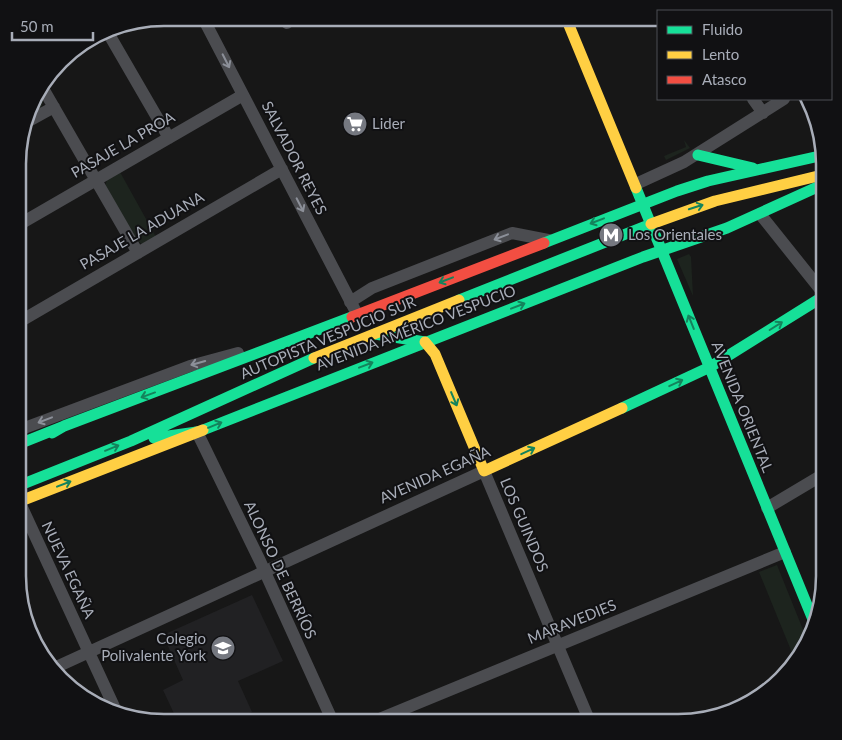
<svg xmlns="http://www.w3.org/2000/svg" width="842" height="740" viewBox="0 0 842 740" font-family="Lato,sans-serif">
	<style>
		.built { fill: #212123 }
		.green { fill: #1d241e }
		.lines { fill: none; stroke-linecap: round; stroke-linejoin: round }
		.street { stroke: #4b4c50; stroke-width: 12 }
		.fast { stroke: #16e098; stroke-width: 11 }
		.slow { stroke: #ffcf43; stroke-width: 11 }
		.jam { stroke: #f24e42; stroke-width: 11 }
		.oneway { stroke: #8c9099 }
		.oneway2 { stroke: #14835c }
		.labels { text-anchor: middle; stroke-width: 4; stroke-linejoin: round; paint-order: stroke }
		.poi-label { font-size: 15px; fill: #a8adb8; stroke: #111113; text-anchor: start }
		.street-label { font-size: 15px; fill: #a8adb8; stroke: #111113 }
		.rim { fill: none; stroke: #a8adb8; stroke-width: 2.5 }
	</style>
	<rect width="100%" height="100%" fill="#171717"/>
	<!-- built -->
	<path class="built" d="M252,595L283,661L238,681L252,712L228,722H178L163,690L183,680L163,635Z"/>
	<!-- green -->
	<path class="green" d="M37,91L43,102L41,109L27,116Z
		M684,140L690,148L666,160L664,156L686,147Z
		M120,172L156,237L143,245L138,241L105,187L107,179Z
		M689,254L691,257L693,296L677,259Z
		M777,565L808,642L795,660L759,572Z"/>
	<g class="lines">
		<!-- street -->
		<path class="street" d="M203,18L357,314
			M285,18L287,23
			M107,31L169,138
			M41,85L138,253
			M753,99L763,113
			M25,123L54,107
			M636,184L684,162L784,99
			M760,214L824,294
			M20,224L243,95
			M350,302L372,288L512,233L548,240
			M19,322L282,169
			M19,430L190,366L238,353
			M197,432L260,561L333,722
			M19,501L117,713
			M767,508L824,474
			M52,669L484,471L590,722
			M372,722L785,552"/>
		<!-- fast -->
		<path class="fast" d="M698,155L753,168
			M636,188L814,622
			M544,243L677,191L708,181L824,155
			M459,300L651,224
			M375,334L425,342
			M622,408L710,367L824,296
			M203,430L643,257L727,228L824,184
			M52,433L64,426L352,317
			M154,438L197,432
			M19,444L64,426
			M18,486L131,441L314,358"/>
		<!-- slow -->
		<path class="slow" d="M566,18L636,188
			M651,224L715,201L822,175
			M425,342L435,354L484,471L622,408
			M314,358L459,300
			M18,502L203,430"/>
		<!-- jam -->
		<path class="jam" d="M352,317L544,243"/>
	</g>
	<!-- one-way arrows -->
	<defs><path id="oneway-shaft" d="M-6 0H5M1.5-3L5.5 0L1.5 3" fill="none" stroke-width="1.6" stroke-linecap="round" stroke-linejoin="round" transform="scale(1.25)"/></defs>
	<g class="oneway">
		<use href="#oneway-shaft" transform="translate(226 61) rotate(63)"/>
		<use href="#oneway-shaft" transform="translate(300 205) rotate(63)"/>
		<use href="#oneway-shaft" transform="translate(501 237) rotate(159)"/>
		<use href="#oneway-shaft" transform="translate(198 363) rotate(164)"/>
		<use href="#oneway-shaft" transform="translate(45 420) rotate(159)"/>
	</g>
	<g class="oneway2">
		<use href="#oneway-shaft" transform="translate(696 207) rotate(-18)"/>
		<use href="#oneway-shaft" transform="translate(597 221) rotate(159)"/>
		<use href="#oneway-shaft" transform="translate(446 280) rotate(159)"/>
		<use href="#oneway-shaft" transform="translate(518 306) rotate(-21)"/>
		<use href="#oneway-shaft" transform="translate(691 322) rotate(-112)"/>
		<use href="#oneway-shaft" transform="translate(776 326) rotate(-32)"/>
		<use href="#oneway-shaft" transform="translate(366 365) rotate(-21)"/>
		<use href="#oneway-shaft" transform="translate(676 383) rotate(-25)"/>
		<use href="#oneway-shaft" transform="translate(148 395) rotate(160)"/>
		<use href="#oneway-shaft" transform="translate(454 399) rotate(67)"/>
		<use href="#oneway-shaft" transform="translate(215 425) rotate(-22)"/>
		<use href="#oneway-shaft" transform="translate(112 448) rotate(-22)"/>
		<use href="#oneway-shaft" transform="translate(528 451) rotate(-25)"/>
		<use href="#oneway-shaft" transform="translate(64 484) rotate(-21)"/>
	</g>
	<!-- icons -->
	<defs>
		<symbol id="supermarket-disc" viewBox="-11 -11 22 22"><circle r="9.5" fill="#757880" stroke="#111113"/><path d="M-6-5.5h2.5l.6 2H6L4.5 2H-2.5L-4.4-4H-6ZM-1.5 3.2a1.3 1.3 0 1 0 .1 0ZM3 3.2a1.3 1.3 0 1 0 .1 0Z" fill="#fff"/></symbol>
		<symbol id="metro-disc" viewBox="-11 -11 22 22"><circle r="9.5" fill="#757880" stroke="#111113"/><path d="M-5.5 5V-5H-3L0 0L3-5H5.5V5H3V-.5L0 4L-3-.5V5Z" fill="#fff"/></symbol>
		<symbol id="school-disc" viewBox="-11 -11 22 22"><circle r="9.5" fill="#757880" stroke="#111113"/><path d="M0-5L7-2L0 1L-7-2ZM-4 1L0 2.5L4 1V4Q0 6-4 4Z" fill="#fff"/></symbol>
	</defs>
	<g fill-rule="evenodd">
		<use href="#supermarket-disc" x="341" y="110" width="28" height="28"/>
		<use href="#metro-disc" x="597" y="221" width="28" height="28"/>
		<use href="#school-disc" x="209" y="634" width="28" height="28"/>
	</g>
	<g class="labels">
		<!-- poi labels -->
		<g class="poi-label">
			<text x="372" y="129">Lider</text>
			<text x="628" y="240">Los Orientales</text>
			<text x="206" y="644" text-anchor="end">Colegio<tspan x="206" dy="17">Polivalente York</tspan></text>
		</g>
		<!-- street labels -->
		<g class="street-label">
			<text transform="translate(123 145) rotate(-30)" y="5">PASAJE LA PROA</text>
			<text transform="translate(294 158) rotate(63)" y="5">SALVADOR REYES</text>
			<text transform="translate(142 231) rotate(-30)" y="5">PASAJE LA ADUANA</text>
			<text transform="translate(416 328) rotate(-21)" y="5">AVENIDA AMÉRICO VESPUCIO</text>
			<text transform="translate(328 338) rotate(-23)" y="5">AUTOPISTA VESPUCIO SUR</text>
			<text transform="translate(742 407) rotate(68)" y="5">AVENIDA ORIENTAL</text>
			<text transform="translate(435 475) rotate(-24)" y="5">AVENIDA EGAÑA</text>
			<text transform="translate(524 525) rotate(67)" y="5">LOS GUINDOS</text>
			<text transform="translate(68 570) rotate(65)" y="5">NUEVA EGAÑA</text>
			<text transform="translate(280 570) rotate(65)" y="5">ALONSO DE BERRÍOS</text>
			<text transform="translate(572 622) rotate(-22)" y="5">MARAVEDIES</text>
		</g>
	</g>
	<!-- crop -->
	<path d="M0 0H842V740H0ZM164 26H678A138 138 0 0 1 816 164V576A138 138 0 0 1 678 714H164A138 138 0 0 1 26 576V164A138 138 0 0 1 164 26Z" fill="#111113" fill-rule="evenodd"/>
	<path class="rim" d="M164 26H678A138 138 0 0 1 816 164V576A138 138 0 0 1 678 714H164A138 138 0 0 1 26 576V164A138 138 0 0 1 164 26Z"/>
	<!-- legend -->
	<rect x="657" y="10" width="175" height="90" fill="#111113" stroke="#4d4f55"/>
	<rect x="667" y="26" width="25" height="8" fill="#16e098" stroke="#4d4f55"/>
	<text x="702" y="35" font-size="15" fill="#a8adb8">Fluido</text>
	<rect x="667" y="51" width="25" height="8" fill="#ffcf43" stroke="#4d4f55"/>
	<text x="702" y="60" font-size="15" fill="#a8adb8">Lento</text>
	<rect x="667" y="76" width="25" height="8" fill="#f24e42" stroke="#4d4f55"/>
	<text x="702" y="85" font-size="15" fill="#a8adb8">Atasco</text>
	<!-- scale -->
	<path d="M12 32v8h81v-8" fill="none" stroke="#a8adb8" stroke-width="2.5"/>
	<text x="20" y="32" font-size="15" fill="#a8adb8" stroke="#111113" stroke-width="4" paint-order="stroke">50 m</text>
</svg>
